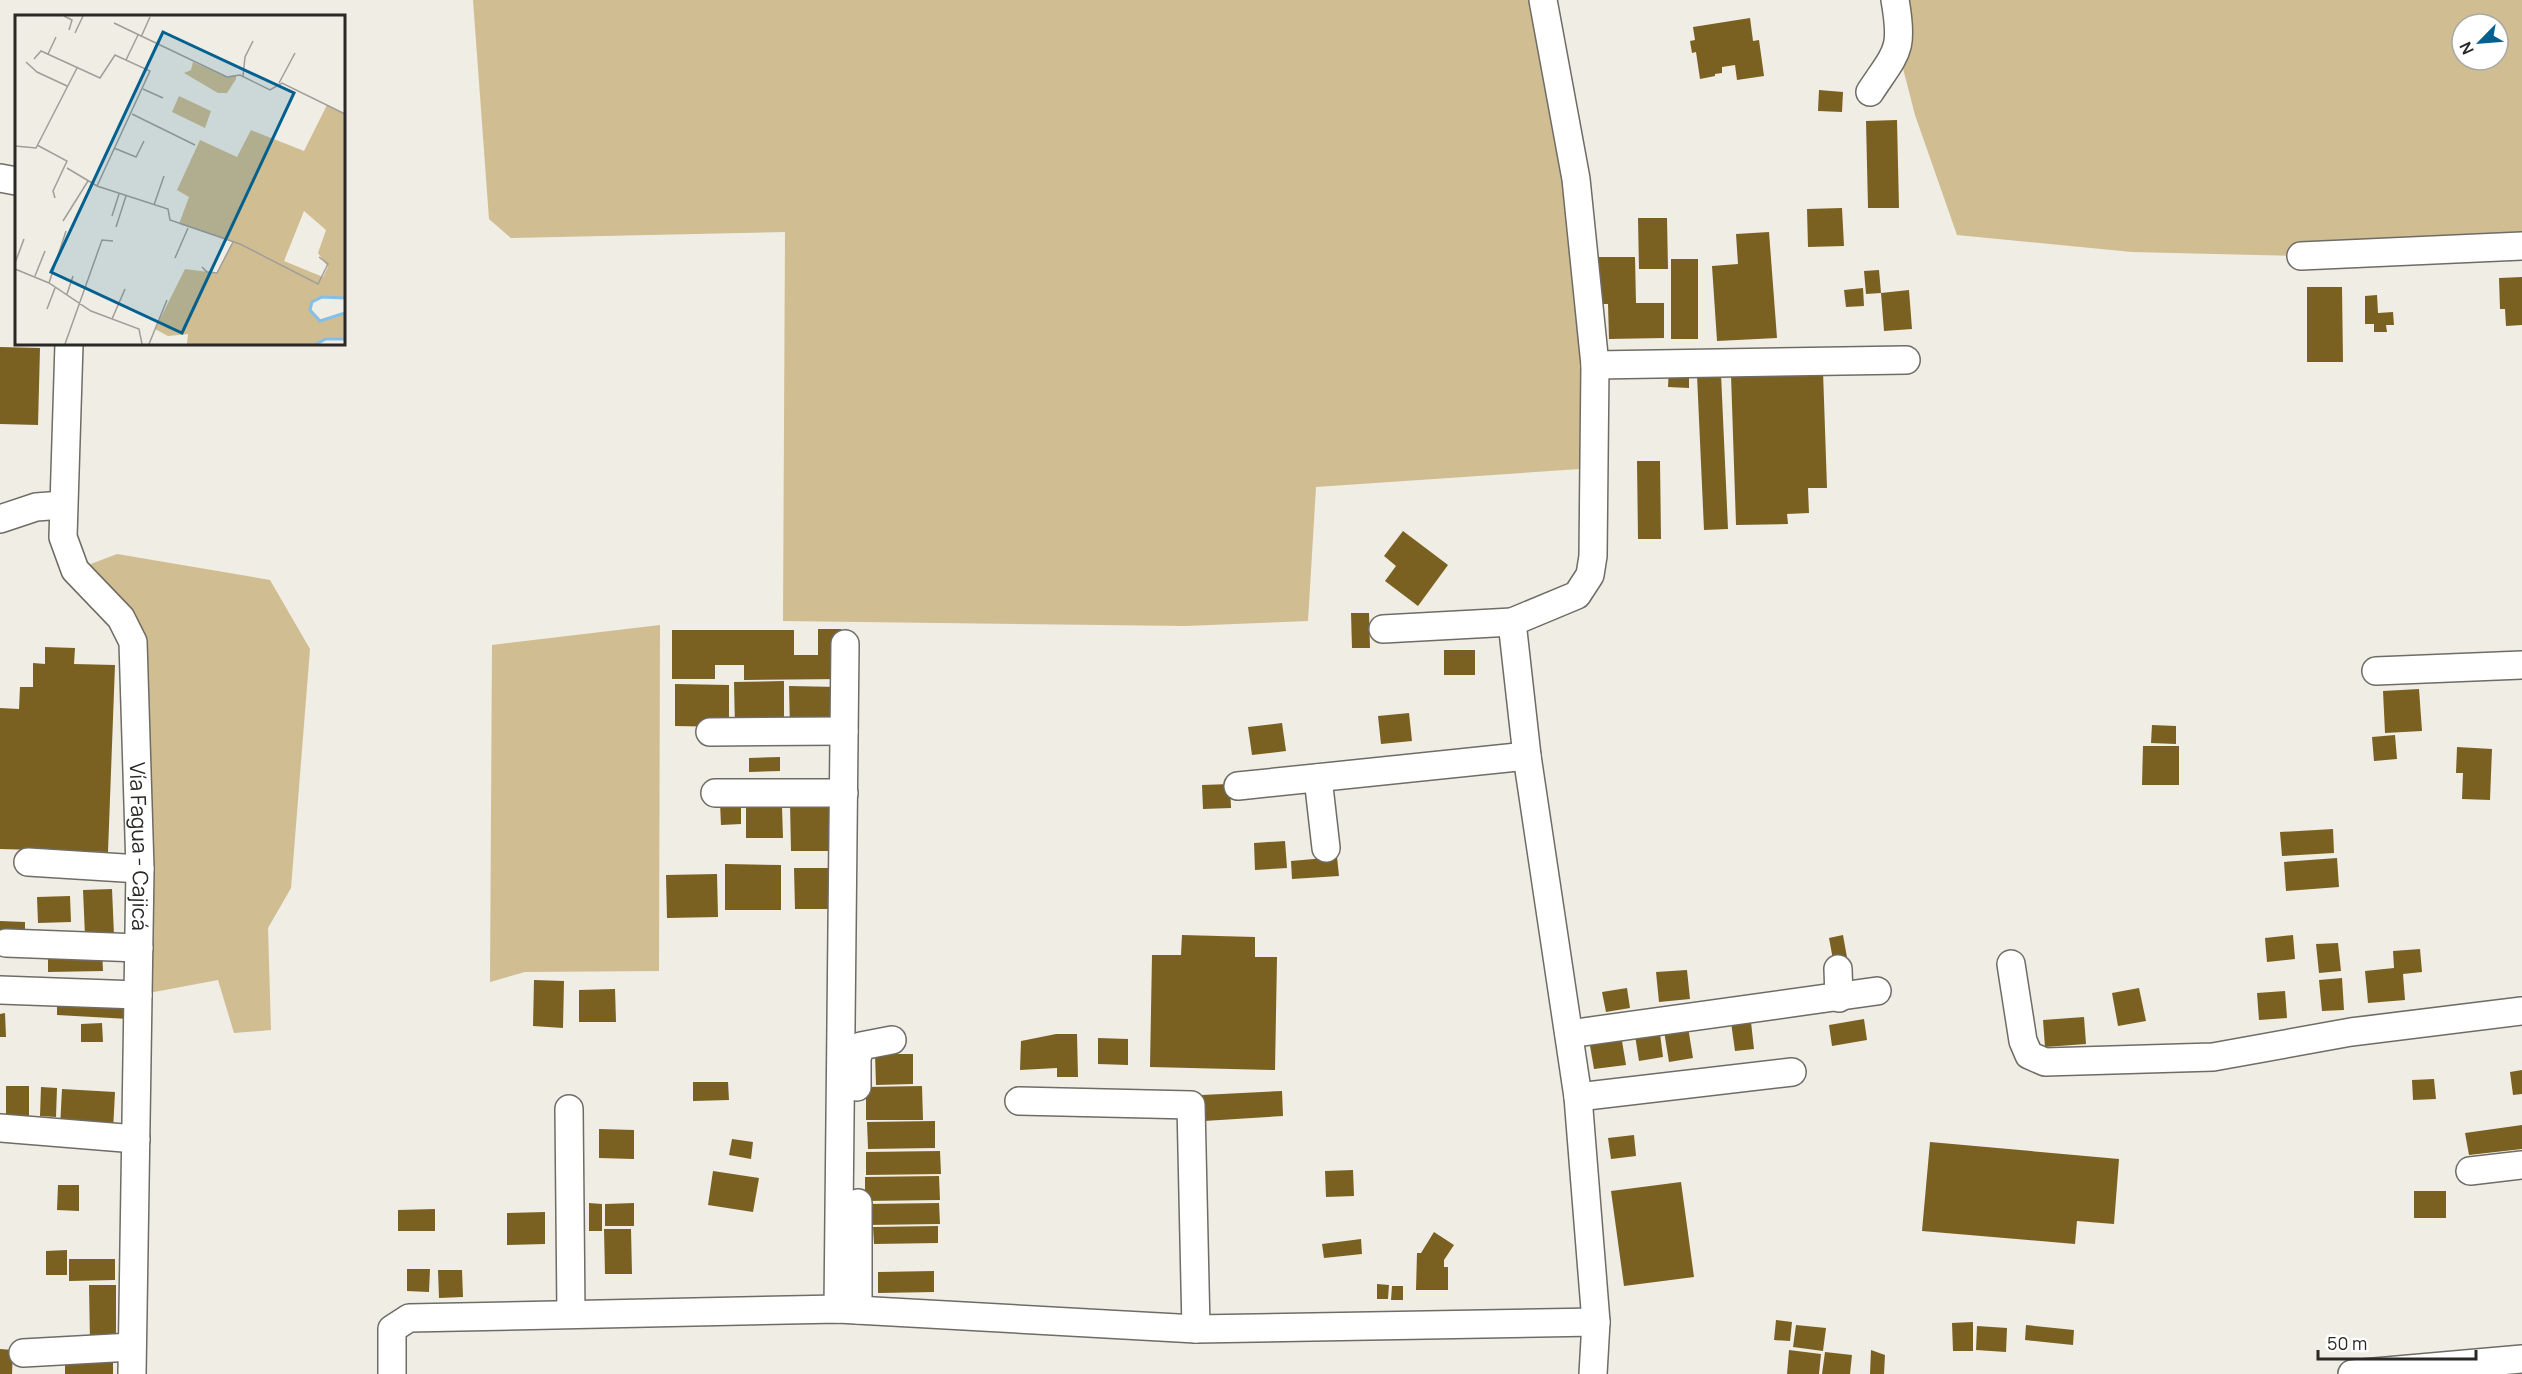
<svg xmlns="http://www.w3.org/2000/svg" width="2522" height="1374" viewBox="0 0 2522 1374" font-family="Manrope,sans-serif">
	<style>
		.green { fill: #d0bd91; fill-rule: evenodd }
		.building { fill: #7a6122 }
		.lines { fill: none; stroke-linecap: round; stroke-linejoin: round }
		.minor-casing { stroke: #6f6c65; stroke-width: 30 }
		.minor { stroke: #fff; stroke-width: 27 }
		.labels { text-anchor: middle; stroke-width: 6; stroke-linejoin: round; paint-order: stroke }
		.street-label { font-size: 21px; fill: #292825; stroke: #fff }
		.inset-river { fill: none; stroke: #84bfe9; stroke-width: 3 }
		.inset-road { fill: none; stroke: #a09e98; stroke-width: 1.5 }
		.view { fill: #006090; fill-opacity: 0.15; stroke: #006090; stroke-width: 3 }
		.inset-edge { fill: none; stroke: #292825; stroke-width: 3 }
	</style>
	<rect width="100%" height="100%" fill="#f0ede4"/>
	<!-- green -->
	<path class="green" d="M473,0H1543L1576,179L1594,468L1316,487L1308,621L1185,626L783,621L785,232L511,238L489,219Z
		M1895,0H2522V246L2301,256L2132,252L1957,235L1915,115L1898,49ZM2462,24H2498V60H2462Z
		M117,554L270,580L310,649L291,888L268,928L271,1030L234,1033L218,980L138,995L133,642L75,570Z
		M660,625L659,971L525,972L490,982L492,645Z"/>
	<!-- building -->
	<path class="building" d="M1750,18L1753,41L1759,40L1764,76L1737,80L1735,65L1722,67V73L1715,74V76L1700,79L1696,52L1692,53L1690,41L1695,40L1693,27Z
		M1819,90L1843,92L1842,112L1818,111Z
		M1897,120L1899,208H1868L1866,121Z
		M1842,208L1844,246L1808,247L1807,209Z
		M1638,218H1667L1668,269H1639Z
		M1769,232L1777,338L1717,341L1712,266L1738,264L1736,234Z
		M1596,257H1635L1636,303H1664V338L1609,339L1608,304H1597Z
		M1671,259H1698V339H1671Z
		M1879,270L1881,293L1866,294L1864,271Z
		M2522,277V325L2506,326L2505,309H2500L2499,278Z
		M2307,287H2342L2343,362H2307Z
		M1863,288L1864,306L1846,307L1844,290Z
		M1909,290L1912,329L1884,331L1881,293Z
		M2377,295L2378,313L2393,312L2394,325H2386L2387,332H2374V324H2365V296Z
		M0,347L40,348L38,425L0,424Z
		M1669,367H1689V388L1668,387Z
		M1823,371L1827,488H1808L1809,513L1787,514L1788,524L1736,525L1731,375Z
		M1721,374L1728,529L1704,530L1697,375Z
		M1637,461H1660L1661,539H1638Z
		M1403,531L1448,565L1418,606L1385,581L1396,566L1384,556Z
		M1351,613H1369L1370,648H1352Z
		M818,629H841V679L744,680V665H715V679H672V630H794V655H818Z
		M45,647L75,648L74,664L115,665L108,852L0,849V708L19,709L20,687H33V663L45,664Z
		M1444,650H1475V675H1444Z
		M784,681V728L735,729L734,682Z
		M675,684L729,685V727L675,726Z
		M789,686L838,687L840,729H790Z
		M2419,689L2422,731L2385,733L2383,691Z
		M1409,713L1412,741L1381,744L1378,716Z
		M1282,723L1286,751L1252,755L1248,727Z
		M2152,725L2176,726V744L2151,743Z
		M2395,735L2397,759L2374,761L2372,737Z
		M2143,746H2179V785H2142Z
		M2457,747L2492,749L2490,800L2462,799L2463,773H2456Z
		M780,757V771L749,772V758Z
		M1230,784L1231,808L1203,809L1202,785Z
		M741,802V824L721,825L720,803Z
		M790,803H833L834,851H791Z
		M746,807H782L783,838H746Z
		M2333,829L2334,853L2282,856L2280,832Z
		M1285,841L1287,868L1255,870L1254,843Z
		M1337,857L1339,876L1292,879L1291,861Z
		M2337,858L2339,887L2286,891L2284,862Z
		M725,864L781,865V910H725Z
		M794,868H834V909H795Z
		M717,874L718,917L667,918L666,875Z
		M112,889L114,935L85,936L83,890Z
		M70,896L71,922L38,923L37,897Z
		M0,921L25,922V943L0,942Z
		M1182,935L1255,937V957H1277L1275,1070L1150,1067L1152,955H1181Z
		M1843,935L1848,963L1834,965L1829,938Z
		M2293,935L2295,959L2267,962L2265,938Z
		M2338,943L2341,971L2319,973L2316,944Z
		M102,949L103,971L48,972V950Z
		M2420,949L2422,972L2403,974L2405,1000L2368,1003L2365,971L2394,968L2393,951Z
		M1687,970L1690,999L1659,1002L1656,972Z
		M2342,978L2344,1010L2322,1011L2319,980Z
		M534,980L564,981L563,1028L533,1026Z
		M1627,988L1630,1008L1606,1012L1602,992Z
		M2139,988L2146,1021L2118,1026L2112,993Z
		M615,989L616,1022H579V990Z
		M2285,991L2287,1018L2259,1020L2257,993Z
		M57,995L130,997L129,1019L57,1015Z
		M5,1013L6,1037H0V1014Z
		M1750,1013L1754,1049L1735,1051L1730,1015Z
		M2084,1017L2086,1044L2045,1047L2043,1020Z
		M1864,1019L1867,1040L1832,1046L1829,1025Z
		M1687,1021L1693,1058L1669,1062L1663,1025Z
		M102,1023L103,1042H81V1024Z
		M1659,1026L1663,1057L1639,1061L1634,1029Z
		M1056,1034H1077L1078,1077H1057V1068L1020,1070L1021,1041Z
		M1621,1035L1626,1065L1594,1069L1589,1040Z
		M1098,1038L1128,1039V1065L1098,1064Z
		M875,1054H913V1084L876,1085Z
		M2522,1070V1094L2513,1095L2510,1072Z
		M2434,1079L2436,1099L2413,1100L2412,1080Z
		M693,1082H728L729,1100L693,1101Z
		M6,1086H29V1116H6Z
		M922,1086L923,1120H866V1087Z
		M41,1087L57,1088L56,1117L40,1116Z
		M62,1089L115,1092L113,1131L60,1128Z
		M1282,1091L1283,1116L1204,1121L1202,1095Z
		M935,1121V1148L868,1149L867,1122Z
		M2522,1125V1149L2469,1155L2465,1133Z
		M599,1129L634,1130V1159L599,1158Z
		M1634,1135L1636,1156L1611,1159L1608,1138Z
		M732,1139L753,1142L751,1159L729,1155Z
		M1930,1142L2119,1159L2114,1224L2077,1221L2075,1244L1922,1231Z
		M940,1151L941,1174L866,1175V1152Z
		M1353,1170L1354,1196L1326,1197L1325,1171Z
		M713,1171L759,1178L753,1212L708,1205Z
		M939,1176L940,1200L865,1201V1177Z
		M1681,1182L1694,1277L1624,1286L1611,1191Z
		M58,1185H79V1211L57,1210Z
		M2414,1191H2446V1218H2414Z
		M589,1203L602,1204V1231H589Z
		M634,1203V1226H605V1204Z
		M939,1203L940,1224L866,1225V1204Z
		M435,1209V1231H398V1210Z
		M545,1212V1244L507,1245V1213Z
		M938,1226V1243L874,1244L873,1227Z
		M604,1229H631L632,1274H605Z
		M1434,1232L1454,1245L1444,1260V1267H1448V1290H1416L1417,1253H1421Z
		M1361,1239L1362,1254L1324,1258L1322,1244Z
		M67,1250V1275H46V1251Z
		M69,1259H115V1280L69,1281Z
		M407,1269H430L429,1292L407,1291Z
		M438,1270H462L463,1297L439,1298Z
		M934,1271V1292L878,1293V1272Z
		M1377,1284L1389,1285L1388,1299H1377Z
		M89,1285H116V1342L90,1343Z
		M1392,1286H1403V1300H1391Z
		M1776,1320L1792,1322L1790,1341L1774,1340Z
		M1973,1322V1351H1953L1952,1323Z
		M1796,1325L1826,1328L1823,1351L1793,1347Z
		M2026,1325L2074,1330L2073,1345L2025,1340Z
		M1977,1326L2007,1328L2006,1352L1976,1350Z
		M0,1349L13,1350L12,1374H0Z
		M1789,1350L1821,1354L1819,1374H1787Z
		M1871,1350L1885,1355L1884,1374H1870Z
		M1825,1352L1852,1355L1850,1374H1822Z
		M65,1361L113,1362V1374H65Z"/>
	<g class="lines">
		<defs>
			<g id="minor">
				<path d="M1543,0L1576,179L1595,365L1593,556L1590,575L1577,595L1512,622L1527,756L1578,1097L1596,1322L1593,1374"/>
				<path d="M1870,92C1897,51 1904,51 1895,0"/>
				<path d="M0,178L16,181"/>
				<path d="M2301,256L2522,246"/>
				<path id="s1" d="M69,344L63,537L75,570L121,618L133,642L140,869L132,1374"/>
				<path d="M1595,365L1906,360"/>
				<path d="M0,519L36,507L63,505"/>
				<path d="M1383,629L1512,622"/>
				<path d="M2376,671L2522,665"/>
				<path d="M710,732L844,731"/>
				<path d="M1318,778L1326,848"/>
				<path d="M1238,786L1527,756"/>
				<path d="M715,793H844"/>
				<path d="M28,862L140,869"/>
				<path d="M6,943L139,948"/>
				<path d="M2011,964L2023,1041L2029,1055L2045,1062L2213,1057L2351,1032L2522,1011"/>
				<path d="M1838,969L1839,998"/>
				<path d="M0,990L138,995"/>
				<path d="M1569,1034L1877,991"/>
				<path d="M857,1087V1058L861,1046L892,1040"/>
				<path d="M1578,1097L1792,1072"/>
				<path d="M1019,1101L1191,1105L1196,1329"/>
				<path d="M569,1109L571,1314"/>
				<path d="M0,1128L136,1139"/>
				<path d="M2470,1171L2522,1165"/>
				<path d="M858,1203V1310"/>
				<path d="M838,1309L845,644"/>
				<path d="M23,1353L132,1347"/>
				<path d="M392,1374V1329L409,1318L838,1309L1196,1329L1596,1322"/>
				<path d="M2352,1374L2522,1359"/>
			</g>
		</defs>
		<!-- minor casing -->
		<use href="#minor" class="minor-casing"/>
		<!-- minor -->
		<use href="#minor" class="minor"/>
	</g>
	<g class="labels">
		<!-- street labels -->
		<g class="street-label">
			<text dy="7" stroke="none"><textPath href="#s1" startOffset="526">Vía Fagua - Cajicá</textPath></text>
		</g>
	</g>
	<!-- overview -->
	<g transform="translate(15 15)">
		<rect width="330" height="330" fill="#f0ede4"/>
		<path d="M178,47L212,62L221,60V64L212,78H203L169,58L176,55ZM164,81L196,96L190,113L157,97ZM312,90L330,99V283L306,282L297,287L295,295L305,306L330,298V324H311L301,329H172L173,319L153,321L140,314L170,254L202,258L218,227L164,209L174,182L162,175L185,125L222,142L236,115L289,136ZM289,196L311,215L303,238L313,252L308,262L269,246Z" fill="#d0bd91" fill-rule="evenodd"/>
		<path class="inset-river" d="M330,283L307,282L297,287L295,295L305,306L330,298M301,329L311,324H330"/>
		<path class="inset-road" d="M49,1L57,5L54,15M99,8L212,62L225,60L255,75L267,68L330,99M60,18L68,1M126,22L135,2M33,39L41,22M19,44L26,36L85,63L100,40L135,56L82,171M111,45L123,20M11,47L22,57L52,71M228,61L230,42L238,26M264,68L280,38M128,74L148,83M117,99L180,130M22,130L52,146L38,176L40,183M0,131L21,133L62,53M99,133L121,142L129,126M52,153L82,171L153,194L155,205L225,229L303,269L313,249L304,242M139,190L149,161M97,201L104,179M48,206L73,166M101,212L111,181M160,243L173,213M0,248L9,224M187,252L192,257L202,258L218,227M0,254L34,268L76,296L124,314L127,329M20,261L30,236M34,268L51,216M52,279L58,261M32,294L40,273M97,304L110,274M50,329L87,225L98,226M134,329L152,285"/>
		<path class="view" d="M148,17L279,78L167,318L36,257Z"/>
		<rect width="330" height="330" class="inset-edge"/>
	</g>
	<!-- north arrow -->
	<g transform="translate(2480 42) rotate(245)"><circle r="28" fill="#ffffff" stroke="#a9a9a8" stroke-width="1.5"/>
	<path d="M0-4.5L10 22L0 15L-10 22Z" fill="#006090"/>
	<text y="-9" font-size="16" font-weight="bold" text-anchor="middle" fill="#292825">N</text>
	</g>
	<!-- scale -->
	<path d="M2318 1350v9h158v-9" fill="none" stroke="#292825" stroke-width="3"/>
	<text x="2327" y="1350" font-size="18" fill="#292825" stroke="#ffffff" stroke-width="4.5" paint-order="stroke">50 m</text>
</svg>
